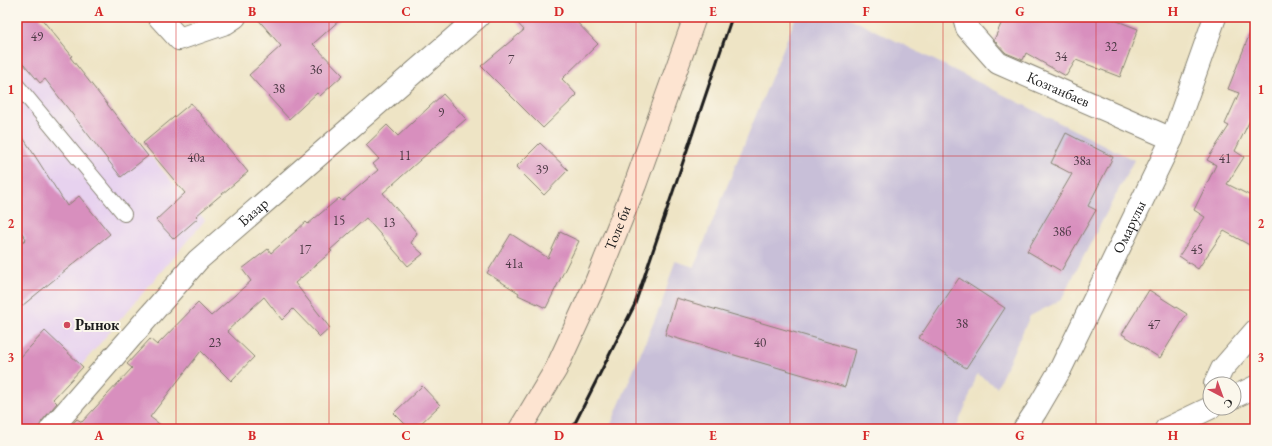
<svg xmlns="http://www.w3.org/2000/svg" width="1272" height="446" viewBox="0 0 1272 446" font-family="'EB Garamond',serif">
	<style>
		.built { fill: #e7d2ef }
		.industrial { fill: #c8bfd8 }
		.building { fill: #d88fbe }
		.lines { fill: none; stroke-linecap: round; stroke-linejoin: round }
		.service-casing { stroke: #858070; stroke-width: 16 }
		.minor-casing { stroke: #858070; stroke-width: 24 }
		.secondary-casing { stroke: #858070; stroke-width: 24 }
		.service { stroke: #fff; stroke-width: 14 }
		.minor { stroke: #fff; stroke-width: 22 }
		.secondary { stroke: #fde4d1; stroke-width: 22 }
		.rail { stroke: #1c1c1c; stroke-width: 3 }
		.grid { fill: none; stroke: #d62828; stroke-width: 1; stroke-opacity: 0.55 }
		.poi-dot { fill: #d1495b; stroke: #fbf7ec; stroke-width: 1.5 }
		.labels { text-anchor: middle; stroke-width: 4; stroke-linejoin: round; paint-order: stroke }
		.number-label { font-size: 13px; fill: #4b3944 }
		.street-label { font-size: 15px; fill: #1c1c1c; stroke: #fbf7ec }
		.poi-label { font-size: 15px; font-weight: bold; fill: #1c1c1c; stroke: #fbf7ec; text-anchor: start }
		.neatline { fill: none; stroke: #d62828; stroke-width: 1.5 }
		.grid-label { font-size: 13px; text-anchor: middle; font-weight: bold; fill: #d62828 }
	</style>
	<rect width="100%" height="100%" fill="#fbf7ec"/>
	<filter id="ink" filterUnits="userSpaceOnUse"><feTurbulence type="fractalNoise" baseFrequency=".025" numOctaves="2"/><feDisplacementMap in="SourceGraphic" scale="8" xChannelSelector="R" yChannelSelector="G"/><feConvolveMatrix kernelMatrix="1 2 1 2 8 2 1 2 1" color-interpolation-filters="sRGB"/></filter>
	<filter id="wash" filterUnits="userSpaceOnUse"><feTurbulence type="fractalNoise" baseFrequency=".012" numOctaves="4" result="noise"/><feDisplacementMap in="SourceGraphic" scale="16" xChannelSelector="R" yChannelSelector="G"/><feGaussianBlur stdDeviation="0.9" result="paint"/><feColorMatrix in="noise" values="0 0 0 0 0 0 0 0 0 0 0 0 0 0 0 0 0 1.4 0 .05"/><feComposite in="paint" operator="in"/></filter>
	<g filter="url(#wash)">
		<rect width="100%" height="100%" fill="#eee4c5"/>
		<!-- built -->
		<path class="built" d="M17,17H32L205,220L27,429H17Z"/>
		<!-- industrial -->
		<path class="industrial" d="M796,17H848L1134,160L1061,300L1030,316L997,387L977,374L969,397L956,429H609L663,300L675,261L694,267Z"/>
		<g id="blocks">
			<!-- building -->
			<path class="building" d="M17,17H40L72,56L70,57L148,156L121,177L45,79L40,83L17,56Z
				M256,17H343L313,44L343,75L320,96L317,93L289,119L249,75L281,46Z
				M512,17H572L598,44L562,79L577,95L543,128L481,66L524,30Z
				M1004,17H1107L1138,29L1120,77L1076,60L1066,76L1026,53L1023,60L1006,53L994,40Z
				M1254,23L1255,24V110L1235,151L1244,157L1227,184L1255,198V248L1224,231L1198,269L1179,256L1205,217L1194,210L1216,165L1207,160L1229,126L1225,124L1239,93L1228,89Z
				M443,94L466,119L383,193L417,233L411,243L423,254L408,266L366,218L330,250L332,251L295,283L330,328L320,337L293,309L282,320L264,297L227,331L254,357L231,381L201,351L150,417L166,429H68L77,419L82,422L132,368L127,364L150,339L157,345L198,303L211,316L251,281L242,269L268,249L271,253L306,222L308,224L339,198L342,201L378,170L373,164L379,159L366,145L387,125L398,136Z
				M191,103L248,172L196,216L198,218L174,239L156,220L185,193L143,143Z
				M17,128L67,206L79,196L110,234L17,310V247L26,239L17,225Z
				M1066,133L1113,157L1088,206L1096,210L1061,271L1027,251L1072,174L1051,163Z
				M540,143L568,170L544,195L516,167Z
				M560,232L579,241L546,308L518,295L519,293L487,273L511,234L548,258Z
				M959,278L1005,308L966,368L919,338Z
				M1149,290L1187,314L1160,358L1122,334Z
				M676,298L855,350L845,387L665,335Z
				M45,331L83,367L53,399L57,403L42,421L39,429H17V361Z
				M422,386L440,405L415,429H410L394,413Z"/>
		</g>
	</g>
	<g filter="url(#ink)">
		<use href="#blocks" fill-opacity="0" stroke="#858070" stroke-width="1"/>
		<g class="lines">
			<defs>
				<path id="service" d="M17,85L124,214"/>
				<g id="minor">
					<path d="M159,17L179,39L226,23L235,17"/>
					<path id="s1" d="M964,17L967,28L998,63L1172,139"/>
					<path d="M1215,384L1222,369L1255,331"/>
					<path d="M1234,397L1255,387"/>
					<path id="s2" d="M51,429L198,260L478,17"/>
					<path id="s3" d="M1024,429L1036,411L1060,370L1172,139L1215,17"/>
					<path d="M1166,429L1210,408"/>
				</g>
				<g id="secondary">
					<path id="s4" d="M520,429L556,369L596,282L635,185L695,17"/>
				</g>
			</defs>
			<!-- service casing -->
			<use href="#service" class="service-casing"/>
			<!-- minor casing -->
			<use href="#minor" class="minor-casing"/>
			<!-- secondary casing -->
			<use href="#secondary" class="secondary-casing"/>
			<!-- service -->
			<use href="#service" class="service"/>
			<!-- minor -->
			<use href="#minor" class="minor"/>
			<!-- secondary -->
			<use href="#secondary" class="secondary"/>
			<!-- rail -->
			<path class="rail" d="M572,429L635,304L732,17"/>
		</g>
	</g>
	<!-- grid -->
	<path class="grid" d="M176,17V429M329,17V429M482,17V429M636,17V429M790,17V429M943,17V429M1096,17V429M17,156H1255M17,290H1255"/>
	<!-- markers -->
	<circle class="poi-dot" cx="67" cy="325" r="4"/>
	<g class="labels">
		<!-- number labels -->
		<g class="number-label">
			<text x="37" y="41">49</text>
			<text x="1111" y="51">32</text>
			<text x="1061" y="61">34</text>
			<text x="511" y="64">7</text>
			<text x="316" y="74">36</text>
			<text x="279" y="93">38</text>
			<text x="441" y="117">9</text>
			<text x="405" y="160">11</text>
			<text x="196" y="162">40а</text>
			<text x="1225" y="163">41</text>
			<text x="1082" y="165">38а</text>
			<text x="542" y="174">39</text>
			<text x="339" y="225">15</text>
			<text x="389" y="227">13</text>
			<text x="1062" y="236">38б</text>
			<text x="305" y="254">17</text>
			<text x="1197" y="254">45</text>
			<text x="514" y="268">41а</text>
			<text x="962" y="328">38</text>
			<text x="1154" y="329">47</text>
			<text x="215" y="347">23</text>
			<text x="760" y="347">40</text>
		</g>
		<!-- street labels -->
		<g class="street-label">
			<text dy="5" stroke="none"><textPath href="#s1" startOffset="124">Козганбаев</textPath></text>
			<text dy="5" stroke="none"><textPath href="#s2" startOffset="297">Базар</textPath></text>
			<text dy="5" stroke="none"><textPath href="#s4" startOffset="224">Толе би</textPath></text>
			<text dy="5" stroke="none"><textPath href="#s3" startOffset="228">Омарулы</textPath></text>
		</g>
		<!-- poi labels -->
		<g class="poi-label">
			<text x="75" y="330">Рынок</text>
		</g>
	</g>
	<!-- margin -->
	<rect width="1272" height="446" fill="none" stroke="#fbf7ec" stroke-width="44"/>
	<!-- north arrow -->
	<g transform="translate(1222 396) rotate(139)"><circle r="19" fill="#fbf7ec" stroke="#a29f99"/>
	<path d="M0-3L7 15L0 10L-7 15Z" fill="#d1495b"/>
	<text y="-6" font-size="11" font-weight="bold" text-anchor="middle" fill="#1c1c1c">С</text>
	</g>
	<rect x="22" y="22" width="1228" height="402" class="neatline"/>
	<g class="grid-label">
		<text x="99" y="16">A</text>
		<text x="252" y="16">B</text>
		<text x="406" y="16">C</text>
		<text x="559" y="16">D</text>
		<text x="713" y="16">E</text>
		<text x="866" y="16">F</text>
		<text x="1020" y="16">G</text>
		<text x="1173" y="16">H</text>
		<text x="11" y="94">1</text>
		<text x="1261" y="94">1</text>
		<text x="11" y="228">2</text>
		<text x="1261" y="228">2</text>
		<text x="11" y="362">3</text>
		<text x="1261" y="362">3</text>
		<text x="99" y="440">A</text>
		<text x="252" y="440">B</text>
		<text x="406" y="440">C</text>
		<text x="559" y="440">D</text>
		<text x="713" y="440">E</text>
		<text x="866" y="440">F</text>
		<text x="1020" y="440">G</text>
		<text x="1173" y="440">H</text>
	</g>
</svg>
